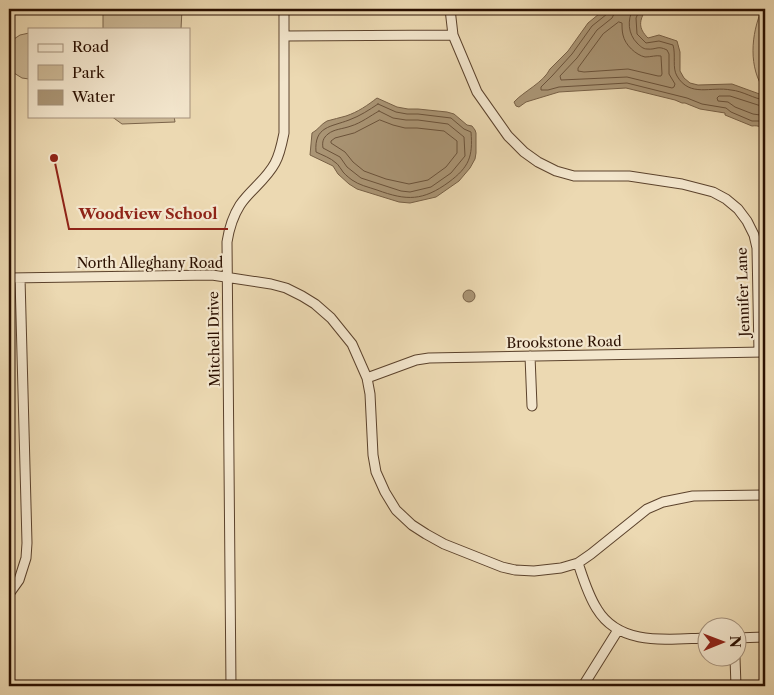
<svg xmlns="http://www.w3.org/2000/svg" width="774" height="695" viewBox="0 0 774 695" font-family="'Libre Caslon Text',serif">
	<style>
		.green { fill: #cbb794; stroke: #7b644a }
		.water { fill: #aa9575; stroke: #776046 }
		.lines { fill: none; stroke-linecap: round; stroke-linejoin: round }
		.shore { stroke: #6a523a; stroke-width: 1 }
		.minor-casing { stroke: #5b422c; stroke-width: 11 }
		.minor { stroke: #f3e6cd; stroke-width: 9 }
		.labels { text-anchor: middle; stroke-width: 4.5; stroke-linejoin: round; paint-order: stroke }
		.street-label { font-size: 14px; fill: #2b1000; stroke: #f3e6cd }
		.leader { fill: none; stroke: #8f2418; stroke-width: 2 }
		.callout-dot { fill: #8f2418; stroke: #f3e6cd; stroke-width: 2 }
		.callout-label { font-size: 15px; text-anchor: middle; font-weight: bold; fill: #8f2418; stroke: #f3e6cd; stroke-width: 4.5; stroke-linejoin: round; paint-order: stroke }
	</style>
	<rect width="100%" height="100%" fill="#ecd9b2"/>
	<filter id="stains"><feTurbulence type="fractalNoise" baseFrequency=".004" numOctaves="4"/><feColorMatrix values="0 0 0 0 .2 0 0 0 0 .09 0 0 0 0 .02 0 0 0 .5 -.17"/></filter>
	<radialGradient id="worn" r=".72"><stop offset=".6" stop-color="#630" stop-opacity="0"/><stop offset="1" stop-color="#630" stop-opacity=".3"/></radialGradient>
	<!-- green -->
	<path class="green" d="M103,9H182L181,29H103Z
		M762,9H765V91C748,68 751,34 762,9Z
		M29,33V79L22,78L14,73L9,66V49L14,39L20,35Z
		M111,116H174L175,122L122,124Z"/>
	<!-- water -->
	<path class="water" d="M605,9H646C639,21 638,28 648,38L659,35L677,41L680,52V71L684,78L690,83L698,85L732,84L765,96V133C763,127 758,125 752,126L725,115V113L700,109L685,103H682L675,100L626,88L559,92L526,102L519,107L516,106L514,102C524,91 543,83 550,69L568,51L588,23Z
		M377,98L397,107L408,109H418L447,112L454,114L467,125L472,126L475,130L476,133V153L475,159L470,168L459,181L436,197L410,203L399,202L357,189L349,184L338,174L333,166L310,155L312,133C318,130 321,124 327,121C333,119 340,118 346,116C358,112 368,105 377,98Z
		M463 296a6 6 0 1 1 12 0a6 6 0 1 1-12 0Z"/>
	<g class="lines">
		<!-- shore -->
		<path class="shore" d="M608,9L607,14L592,26L572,54L552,76L541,87V90H548L559,87L627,83L687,98L702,104L726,108L731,112L752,121H759L765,124
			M615,9L614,14L612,18L597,30L577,58L560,76L561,80L627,77L672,88L674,87L675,84L669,74V54L667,50C657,45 657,50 647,49C643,49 640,46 637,43C628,34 627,20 633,9
			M640,9L636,18L637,34L646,43L659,41L673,45C676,55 672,68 677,76C690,98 711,86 731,90C743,91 754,99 765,100
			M619,22L622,23C622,27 622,31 623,35C625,45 636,55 645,57C651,57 656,55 661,56L662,74L661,76H658L628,69L584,72L578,71V68L603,34Z
			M378,104L396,112L407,114H418L451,118L464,129L471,132C473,157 469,167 449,182C423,201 407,201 377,190C368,187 359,185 352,180C348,177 343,173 341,169C340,168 338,164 336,163C331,158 322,155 316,152C314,126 331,127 349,120C360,116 369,110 378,104Z
			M765,106H761L730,96H719L717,98L718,101L728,102L735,107L753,114L760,115L765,117
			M379,111L393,118L406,120H418L448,124L464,137L465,156L451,173L431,187L410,192L401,191L361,178L347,167L340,157L323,148C322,142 323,138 328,134C334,129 343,129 351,126C361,123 370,116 379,111Z
			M380,120L393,125L405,128H417L444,131L457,141V153L446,167L428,180L409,184L386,179L364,171L353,162L345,152L331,143V141L335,138L354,133Z"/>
		<defs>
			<path id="minor" d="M450,9L453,35L477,92L508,136L524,152L538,162L556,171L574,176H629L682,184L713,192L726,199L738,209L747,221L754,235L757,248L759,352
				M285,36L453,35
				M9,278L212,275L271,284L286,288L302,296L315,304L331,318L352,344L367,378L370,394L373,455L376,472L385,492L396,510L412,525L426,534L444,544L502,567L515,570L534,571L561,568L578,563L591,554L647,509L663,502L693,496L765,495
				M530,356L532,406
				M367,378L416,360L429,358L765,352
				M578,563C583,578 588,595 597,609C620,647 669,639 706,638
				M9,594L19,580L26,558L27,543L20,278
				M736,638L765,637
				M735,658L736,686
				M231,686L227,242C229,229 233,216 240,205C250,190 266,180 275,163C280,154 282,143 284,133V9
				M583,686L618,630"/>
		</defs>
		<!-- minor casing -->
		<use href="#minor" class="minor-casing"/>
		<!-- minor -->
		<use href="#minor" class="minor"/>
	</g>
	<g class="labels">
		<!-- street labels -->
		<g class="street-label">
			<text x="150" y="268">North Alleghany Road</text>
			<text transform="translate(743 292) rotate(-92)" y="5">Jennifer Lane</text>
			<text transform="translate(214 339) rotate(-91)" y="5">Mitchell Drive</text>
			<text transform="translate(564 342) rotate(-1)" y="5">Brookstone Road</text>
		</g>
	</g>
	<!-- callouts -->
	<path class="leader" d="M54 158L69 229H228"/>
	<circle class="callout-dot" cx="54" cy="158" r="5"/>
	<g class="callout-label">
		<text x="148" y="219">Woodview School</text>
	</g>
	<!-- margin -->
	<rect width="774" height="695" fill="none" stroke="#ecd9b2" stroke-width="30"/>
	<rect x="10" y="10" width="754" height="675" fill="none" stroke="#2b1000" stroke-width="2.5"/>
	<rect x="15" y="15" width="744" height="665" fill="none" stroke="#2b1000"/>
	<!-- legend -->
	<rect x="28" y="28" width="162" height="90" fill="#f3e6cd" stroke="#a3907b"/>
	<rect x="38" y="44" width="25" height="8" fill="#f3e6cd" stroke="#a3907b"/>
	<text x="72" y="52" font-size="15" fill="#2b1000">Road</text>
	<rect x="38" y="65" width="25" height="15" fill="#cbb794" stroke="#a3907b"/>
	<text x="72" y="78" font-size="15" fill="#2b1000">Park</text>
	<rect x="38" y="90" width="25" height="15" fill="#aa9575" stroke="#a3907b"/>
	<text x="72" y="102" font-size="15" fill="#2b1000">Water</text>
	<!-- north arrow -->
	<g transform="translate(722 642) rotate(89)"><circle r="24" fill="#f3e6cd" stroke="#a3907b"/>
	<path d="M0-4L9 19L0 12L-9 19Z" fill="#8f2418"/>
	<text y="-8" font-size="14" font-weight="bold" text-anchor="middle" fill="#2b1000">N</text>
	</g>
	<rect width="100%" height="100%" filter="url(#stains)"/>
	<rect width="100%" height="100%" fill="url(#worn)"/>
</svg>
